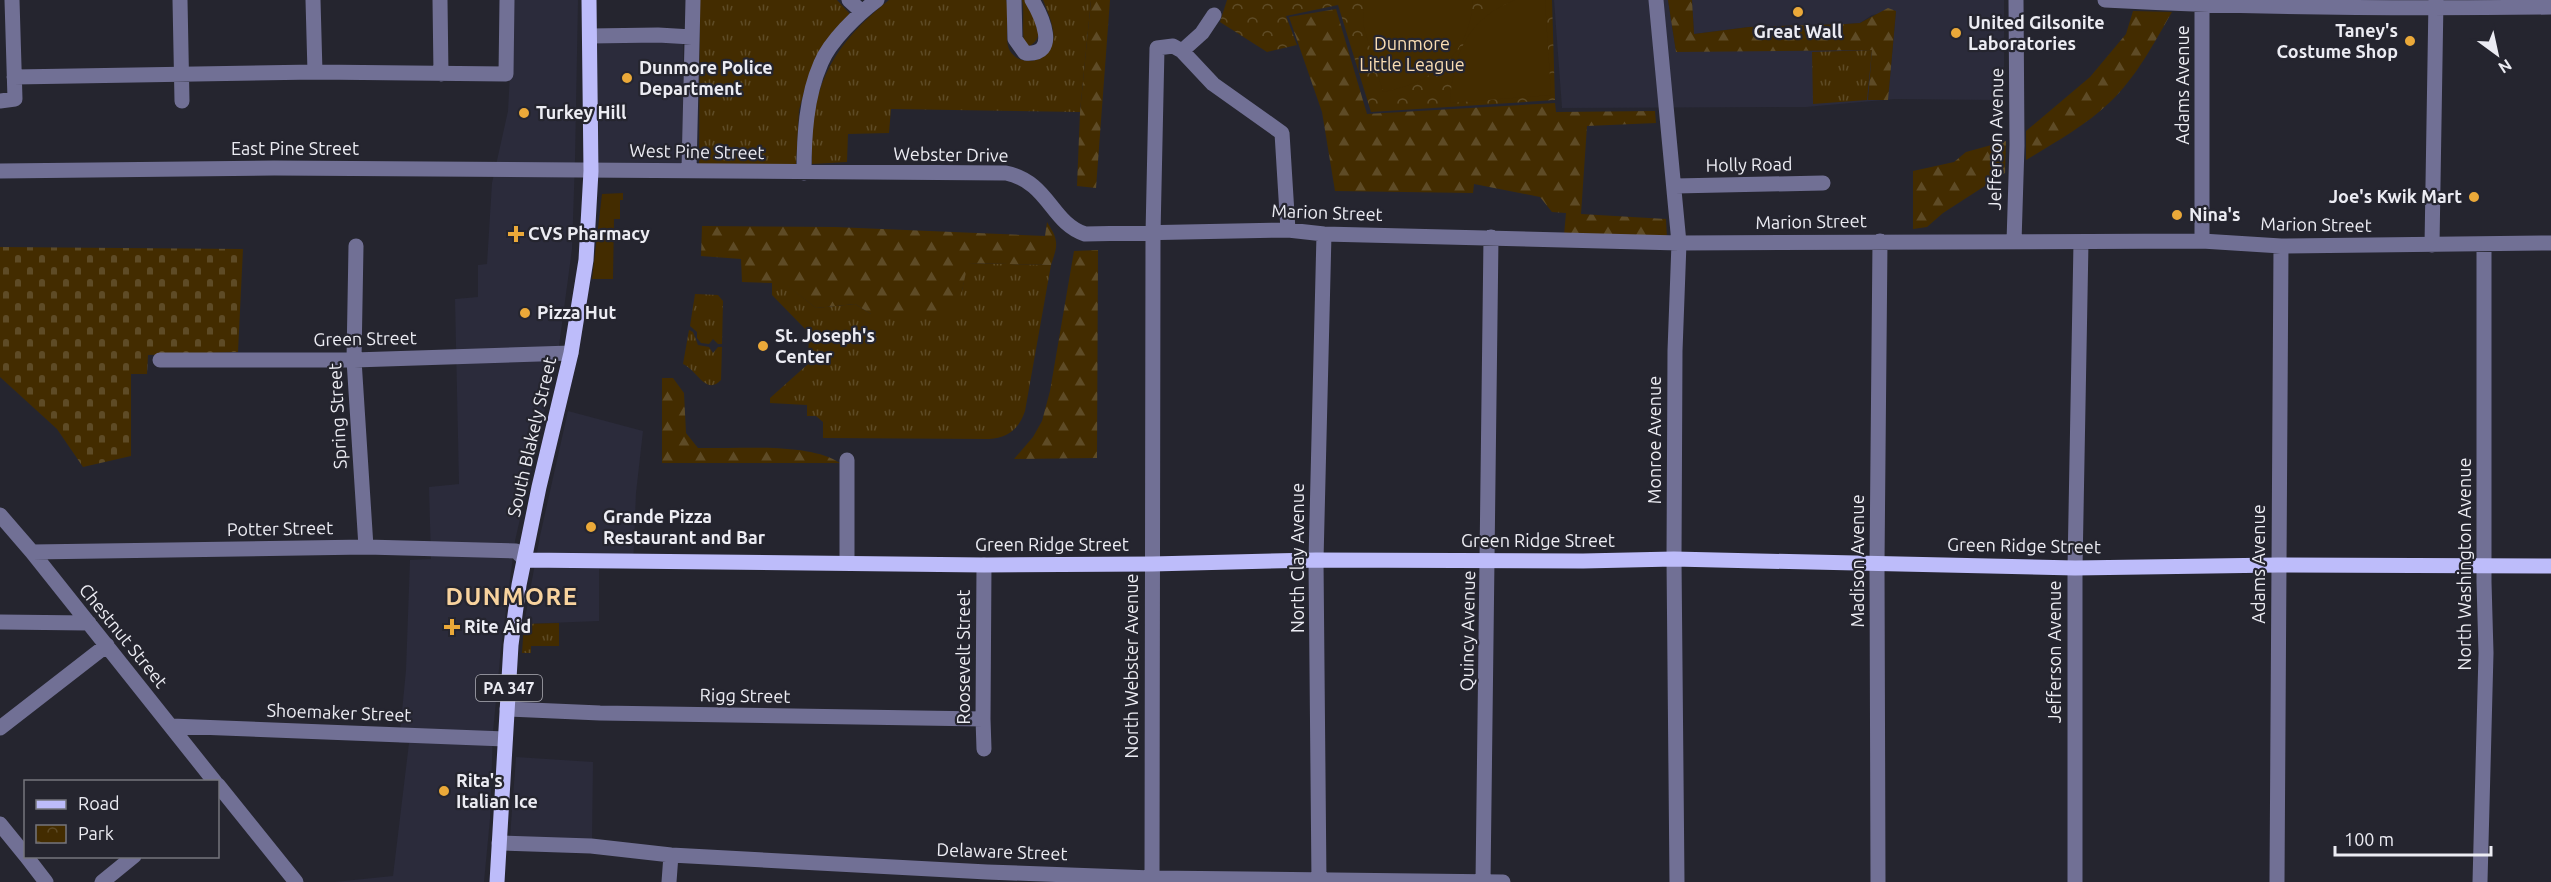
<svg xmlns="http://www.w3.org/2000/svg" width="2551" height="882" viewBox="0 0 2551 882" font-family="Ubuntu,sans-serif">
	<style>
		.built { fill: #2b2b3b }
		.grass { fill: url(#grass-tufts) }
		.forest { fill: url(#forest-firs) }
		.cemetery { fill: url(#cemetery-stones) }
		.park { fill: url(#park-crowns) }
		.garden { fill: #432c00 }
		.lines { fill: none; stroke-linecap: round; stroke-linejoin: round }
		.minor { stroke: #717095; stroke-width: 15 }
		.major { stroke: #bdbcfa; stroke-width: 15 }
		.poi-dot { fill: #eba939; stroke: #25252f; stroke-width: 2 }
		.labels { text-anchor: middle; stroke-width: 4.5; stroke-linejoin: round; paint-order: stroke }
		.shield { fill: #25252f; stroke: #b0b0b8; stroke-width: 1.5 }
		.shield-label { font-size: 16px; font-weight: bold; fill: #ececf3 }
		.poi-label { font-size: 18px; font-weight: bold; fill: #ececf3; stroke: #25252f; text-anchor: start }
		.park-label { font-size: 18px; fill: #faddb3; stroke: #25252f }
		.street-label { font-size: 18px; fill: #ececf3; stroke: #25252f }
		.district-label { font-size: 24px; font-weight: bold; letter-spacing: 1.5px; fill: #f8d39e; stroke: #25252f }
	</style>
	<defs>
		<pattern id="grass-tufts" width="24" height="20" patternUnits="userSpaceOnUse" patternTransform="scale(1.5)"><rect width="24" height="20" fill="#432c00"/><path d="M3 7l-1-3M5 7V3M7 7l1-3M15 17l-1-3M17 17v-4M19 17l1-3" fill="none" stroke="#5e4b26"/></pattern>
		<pattern id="forest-firs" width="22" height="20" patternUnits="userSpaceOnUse" patternTransform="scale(1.5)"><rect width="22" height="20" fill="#432c00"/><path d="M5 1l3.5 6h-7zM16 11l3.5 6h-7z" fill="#5e4b26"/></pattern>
		<pattern id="cemetery-stones" width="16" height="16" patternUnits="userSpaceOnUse" patternTransform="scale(1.5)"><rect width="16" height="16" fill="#432c00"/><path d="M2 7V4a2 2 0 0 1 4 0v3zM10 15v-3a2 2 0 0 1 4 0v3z" fill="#5e4b26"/></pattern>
		<pattern id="park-crowns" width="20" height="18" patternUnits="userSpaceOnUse" patternTransform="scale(1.5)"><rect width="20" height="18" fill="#432c00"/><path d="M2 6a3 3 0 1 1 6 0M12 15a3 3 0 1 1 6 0" fill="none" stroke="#5e4b26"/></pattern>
	</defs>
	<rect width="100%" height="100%" fill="#25252f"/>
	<!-- built -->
	<path class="built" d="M514,0H578L575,160L572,249L559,346L515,541L501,648L493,732L490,819L484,882H334L393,876L409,743H399L406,670L410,560L431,559L429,487L459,484L455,299L478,297V265L487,264L492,183L508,111Z
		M1554,0H1668L1676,51L1873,50L1868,100L1888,99L1896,11L1872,15L1860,23L1846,24L1749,27L1694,34L1692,0H2004V100L1895,99L1806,107L1562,108Z
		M597,40L683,42L685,170L599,164Z
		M568,411L643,431L636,493L633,568L599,569V621L524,624L540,536Z
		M516,757L593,762L592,842L510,837Z"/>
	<!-- grass -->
	<path class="grass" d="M700,0H837L850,14L806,85L799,110L796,165H699Z
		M889,0H1006C1011,16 1003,39 1010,51C1020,67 1046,63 1052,45C1057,31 1048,13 1043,0H1091L1080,112L891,109L889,133L848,134L847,162L812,164C808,90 831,46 889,0Z
		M1022,0H1025C1032,12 1049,37 1029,46L1025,44C1021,34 1025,13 1022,0Z
		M1872,50L1867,100L1813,104L1812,52Z
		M967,263L1051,265L1025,411C1019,429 1008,438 989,439L823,438V422L816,416H807V405L770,403V398L808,364L809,333L772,295V273L816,308L855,304L871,314L962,291Z
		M695,294L718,295L723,301L722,344H718L713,339L709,344L701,343L697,338V332L690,326Z
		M689,330L693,332L698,345L709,347L713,353L718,347H722L721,380C706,396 697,370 683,364Z
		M559,623V646H531V653H522L524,624Z"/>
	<!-- forest -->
	<path class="forest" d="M1091,0H1110L1096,188L1077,186L1080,112Z
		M1668,0H1692L1694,34L1749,27L1846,24L1860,23L1888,8L1896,11L1888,100H1868L1872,50L1676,52Z
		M1336,9L1367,114L1555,103L1556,112L1655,111L1656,123L1587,126L1581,214L1666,219L1667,239L1564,235L1566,213L1552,212L1540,197L1474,184L1473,193L1335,191L1322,112L1289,17Z
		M2133,11L2172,12C2154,43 2136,78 2109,103C2085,126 2054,143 2026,160V131L2090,77L2126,34Z
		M2006,141L2005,173L1943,213L1927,227L1913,229V171L1954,162L1966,152Z
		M1047,222C1059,241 1058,244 1051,265L968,263L962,291L949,314H871L855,304L816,308L772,274V283L742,282L741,259L701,256L702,226L835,227L1045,236Z
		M1098,250L1097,458L1014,459L1033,437L1042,421L1050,391L1074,251Z
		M662,378H673L684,393L686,433L698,448C737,449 809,442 840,463H662Z"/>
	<!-- cemetery -->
	<path class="cemetery" d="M0,247L243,249L238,352L148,355L147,374H131V456L83,467L57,429L0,377Z"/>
	<!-- park -->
	<path class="park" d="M1227,0H1552L1555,100L1371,112L1338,5L1286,16L1297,45L1267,52L1220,22Z"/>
	<!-- garden -->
	<path class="garden" d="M1364,0H1473C1470,55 1434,82 1383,92L1363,24Z
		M1515,0H1545L1551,95L1450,103C1453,54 1467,19 1515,0Z
		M623,193V200H620V219H614L613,279H592L602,194Z"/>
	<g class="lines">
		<!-- minor -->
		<path class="minor" d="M180,0L182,101
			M313,0L315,72
			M440,0L441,74
			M849,0L862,12
			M1014,0L1015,39L1025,53C1061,56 1041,15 1032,0
			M1656,0L1679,243L1675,351L1674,559L1677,882
			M2105,0C2253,8 2403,9 2551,7
			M590,36L658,35L692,37
			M1182,51L1202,33L1214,15
			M14,77L315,72L506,74L507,0
			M0,101L15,99L12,0
			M689,170L693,0
			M0,171L274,168L1006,173C1049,182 1051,223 1085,234L1288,230L1324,234L1679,243L2202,241L2281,246L2551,243
			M804,173C804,137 806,97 821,63C830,41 858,14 877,0
			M1675,186L1823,183
			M2202,241V0
			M2014,242L2017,145L2016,0
			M2432,245L2436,0
			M356,246L354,360L366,547
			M160,360H354L571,353
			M847,460V561
			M0,515L32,552L215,782
			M32,552L366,547L516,551L525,560
			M984,565L983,719L984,749
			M0,622L89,623
			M507,709L600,713L983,719
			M171,726L505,739
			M0,728L107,645
			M218,785L296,882
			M0,824L26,856
			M499,843L591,846L671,855L987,872L1152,878L1503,882
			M26,856L46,882
			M102,882L134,856
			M669,882L671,855
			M1152,882L1153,234L1157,48L1173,46L1182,51L1213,84L1282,133L1288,230
			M1319,882L1316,560L1324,234
			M1483,882L1491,237
			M1878,882L1877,563L1880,241
			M2075,882V568L2081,242
			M2277,882L2281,246
			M2480,882L2486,653L2484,582V245"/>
		<!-- major -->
		<path class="major" d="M525,560L984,565L1152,564L1316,560L1583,561L1674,559L2075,568L2278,565L2551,566
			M497,882L511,645L519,585L539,487L571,353L586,260L591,171L589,0"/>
	</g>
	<!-- markers -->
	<g class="poi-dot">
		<circle cx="1798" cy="12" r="6"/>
		<circle cx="1956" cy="33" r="6"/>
		<circle cx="2410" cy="41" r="6"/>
		<circle cx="627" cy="78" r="6"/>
		<circle cx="524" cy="113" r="6"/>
		<circle cx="2474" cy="197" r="6"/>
		<circle cx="2177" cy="215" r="6"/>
		<path d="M513 225h6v6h6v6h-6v6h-6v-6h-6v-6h6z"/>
		<circle cx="525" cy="313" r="6"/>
		<circle cx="763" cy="346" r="6"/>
		<circle cx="591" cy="527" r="6"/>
		<path d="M449 618h6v6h6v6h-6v6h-6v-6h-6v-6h6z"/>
		<circle cx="444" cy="791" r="6"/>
	</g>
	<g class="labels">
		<!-- shield labels -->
		<rect class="shield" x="476" y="675" width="66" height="26" rx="4.5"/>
		<g class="shield-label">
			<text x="509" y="694">PA 347</text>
		</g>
		<!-- poi labels -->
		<g class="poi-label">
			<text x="1968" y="29">United Gilsonite<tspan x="1968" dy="21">Laboratories</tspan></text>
			<text x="2398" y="37" text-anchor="end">Taney's<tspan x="2398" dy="21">Costume Shop</tspan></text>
			<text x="1798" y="38" text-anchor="middle">Great Wall</text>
			<text x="639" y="74">Dunmore Police<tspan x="639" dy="21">Department</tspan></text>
			<text x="536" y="119">Turkey Hill</text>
			<text x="2462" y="203" text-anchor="end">Joe's Kwik Mart</text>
			<text x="2189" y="221">Nina's</text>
			<text x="528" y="240">CVS Pharmacy</text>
			<text x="537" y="319">Pizza Hut</text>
			<text x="775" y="342">St. Joseph's<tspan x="775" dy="21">Center</tspan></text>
			<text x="603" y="523">Grande Pizza<tspan x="603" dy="21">Restaurant and Bar</tspan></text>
			<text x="464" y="633">Rite Aid</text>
			<text x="456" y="787">Rita's<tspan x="456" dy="21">Italian Ice</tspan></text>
		</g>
		<!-- park labels -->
		<g class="park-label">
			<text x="1412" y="50">Dunmore<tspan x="1412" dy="21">Little League</tspan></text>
		</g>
		<!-- street labels -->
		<g class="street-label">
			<text transform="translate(2183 85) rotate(-90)" y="6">Adams Avenue</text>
			<text transform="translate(1996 139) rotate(-89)" y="6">Jefferson Avenue</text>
			<text x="295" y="155">East Pine Street</text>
			<text transform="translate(697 152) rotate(1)" y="6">West Pine Street</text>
			<text transform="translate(951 155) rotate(1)" y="6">Webster Drive</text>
			<text transform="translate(1749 165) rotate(-1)" y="6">Holly Road</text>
			<text transform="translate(1327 213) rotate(2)" y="6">Marion Street</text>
			<text transform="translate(1811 222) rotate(-1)" y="6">Marion Street</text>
			<text transform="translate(2316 225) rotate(1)" y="6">Marion Street</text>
			<text transform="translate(365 339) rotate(-1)" y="6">Green Street</text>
			<text transform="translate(338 416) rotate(-93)" y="6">Spring Street</text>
			<text transform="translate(532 437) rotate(-77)" y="6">South Blakely Street</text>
			<text transform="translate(1655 440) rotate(-90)" y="6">Monroe Avenue</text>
			<text transform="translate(280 529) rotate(-1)" y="6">Potter Street</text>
			<text x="1538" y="547">Green Ridge Street</text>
			<text x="1052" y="551">Green Ridge Street</text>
			<text transform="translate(2024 546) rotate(1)" y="6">Green Ridge Street</text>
			<text transform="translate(1298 558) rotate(-90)" y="6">North Clay Avenue</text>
			<text transform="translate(1858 561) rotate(-90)" y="6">Madison Avenue</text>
			<text transform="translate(2259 564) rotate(-90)" y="6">Adams Avenue</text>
			<text transform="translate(2465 564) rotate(-90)" y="6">North Washington Avenue</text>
			<text transform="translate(1468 631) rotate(-89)" y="6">Quincy Avenue</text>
			<text transform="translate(123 636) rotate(51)" y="6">Chestnut Street</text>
			<text transform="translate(2055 652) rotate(-90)" y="6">Jefferson Avenue</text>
			<text transform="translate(964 657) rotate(-90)" y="6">Roosevelt Street</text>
			<text transform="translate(1132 666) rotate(-90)" y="6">North Webster Avenue</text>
			<text transform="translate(745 696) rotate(1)" y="6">Rigg Street</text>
			<text transform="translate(339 713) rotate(2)" y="6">Shoemaker Street</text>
			<text transform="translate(1002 852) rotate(2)" y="6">Delaware Street</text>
		</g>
		<!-- district labels -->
		<g class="district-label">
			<text x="512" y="605">DUNMORE</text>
		</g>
	</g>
	<!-- legend -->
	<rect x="24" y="780" width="195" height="78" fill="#25252f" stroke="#75757d" stroke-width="1.5"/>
	<rect x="36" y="800" width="30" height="9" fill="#bdbcfa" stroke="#75757d" stroke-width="1.5"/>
	<text x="78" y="810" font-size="18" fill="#ececf3">Road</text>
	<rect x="36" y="825" width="30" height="18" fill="url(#park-crowns)" stroke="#75757d" stroke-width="1.5"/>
	<text x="78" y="840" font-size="18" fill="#ececf3">Park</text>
	<!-- north arrow -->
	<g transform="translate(2497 54) rotate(147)" stroke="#25252f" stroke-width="4.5" paint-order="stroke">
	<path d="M0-4.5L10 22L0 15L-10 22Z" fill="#ececf3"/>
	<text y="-9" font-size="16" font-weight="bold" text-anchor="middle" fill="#ececf3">N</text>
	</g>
	<!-- scale -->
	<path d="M2335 846v9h156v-9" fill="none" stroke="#ececf3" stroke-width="3"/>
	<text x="2344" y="846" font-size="18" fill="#ececf3" stroke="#25252f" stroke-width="4.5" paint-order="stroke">100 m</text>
</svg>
